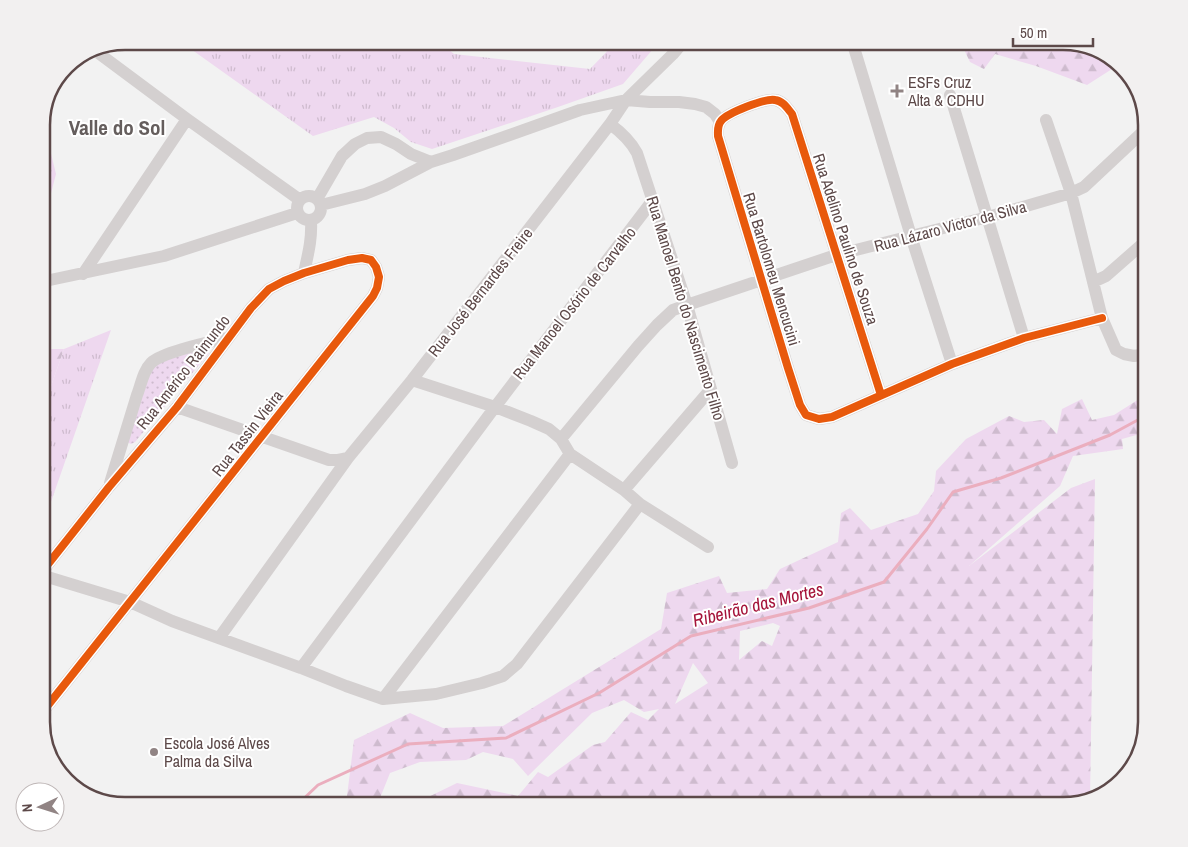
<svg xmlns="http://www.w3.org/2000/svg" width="1188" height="847" viewBox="0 0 1188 847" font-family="'Archivo Narrow',sans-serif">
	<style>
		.grass { fill: url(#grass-tufts) }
		.forest { fill: url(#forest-firs); fill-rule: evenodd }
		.park { fill: url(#park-dots) }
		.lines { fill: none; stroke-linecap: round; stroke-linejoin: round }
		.stream { stroke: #ebaebe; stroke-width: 3 }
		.minor { stroke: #d4d0d0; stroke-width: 12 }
		.cycleway-casing { stroke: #fff; stroke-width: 11 }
		.cycleway { stroke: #e8590c; stroke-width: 8 }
		.poi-dot { fill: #918484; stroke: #fff; stroke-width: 2 }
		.labels { text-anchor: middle; stroke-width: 4; stroke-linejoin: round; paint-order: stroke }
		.poi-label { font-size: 16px; fill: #5d4949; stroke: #fff; text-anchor: start }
		.street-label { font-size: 16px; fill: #5d4949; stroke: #fff }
		.water-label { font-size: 18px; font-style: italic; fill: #a5143a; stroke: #fff }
		.district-label { font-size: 21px; font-weight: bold; fill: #655e5d; stroke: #fff }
		.rim { fill: none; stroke: #5d4949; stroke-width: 2.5 }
	</style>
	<defs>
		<pattern id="grass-tufts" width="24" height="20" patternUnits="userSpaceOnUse" patternTransform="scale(1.25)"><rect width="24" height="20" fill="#eed8ef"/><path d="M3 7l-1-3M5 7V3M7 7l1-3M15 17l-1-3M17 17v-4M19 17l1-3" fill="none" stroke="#cebbce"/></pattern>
		<pattern id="forest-firs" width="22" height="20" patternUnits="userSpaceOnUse" patternTransform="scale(1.25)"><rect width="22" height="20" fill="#eed8ef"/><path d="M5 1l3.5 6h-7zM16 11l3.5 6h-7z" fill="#cebbce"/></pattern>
		<pattern id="park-dots" width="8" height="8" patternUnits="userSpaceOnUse" patternTransform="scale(1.25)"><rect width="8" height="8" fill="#eed8ef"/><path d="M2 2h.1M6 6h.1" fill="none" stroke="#cebbce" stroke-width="1.8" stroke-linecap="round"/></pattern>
	</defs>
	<rect width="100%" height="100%" fill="#f2f2f2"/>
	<!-- grass -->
	<path class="grass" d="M192,41H438L454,54L590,69L617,41H660L623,84L558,107L432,149L411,142L394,128L374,117L313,136L188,47Z
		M111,330L45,519L41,518V401L50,389L64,349Z"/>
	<!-- forest -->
	<path class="forest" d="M960,41H1064L1114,58L1138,88L1140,95L1133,93L1112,69L1087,85L1036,66L995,54L984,69L970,62Z
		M42,117L56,174L41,232V119Z
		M41,320L45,349H64L50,389L41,401Z
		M1147,394V432L1122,439L1123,449L1073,456L1060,486L969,566L1071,488L1095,479L1090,800L1063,806H414V804L457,783L518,796L538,772L548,777L593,745L605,742L631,712L648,720L659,709L644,712L624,700L592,713L528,776L513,759L483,752L466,760L420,762L390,773L380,798L347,796L354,740L410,713L443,728L503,726L661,629L667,593L719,576L727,593L767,589L780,569L838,542L841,513L850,508L871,530L918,514L934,491L936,471L966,439L1009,416L1024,422L1044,420L1057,434L1062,409L1082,399L1092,420L1114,415ZM773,623L780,626L772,646L762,641L739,660L740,631ZM693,663L708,683L675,704Z"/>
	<!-- park -->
	<path class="park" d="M206,348L208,349L209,353L135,442L131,444L127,442L150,371L156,363Z"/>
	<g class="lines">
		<!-- stream -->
		<path class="stream" d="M296,806L318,785L408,744L506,738L599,693L691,636L809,608L884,582L927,529L953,492L1001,478L1110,435L1147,415"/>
		<!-- minor -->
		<path class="minor" d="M852,41L911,236L952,364
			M97,52L187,119L300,200
			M950,95L1024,338
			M1046,120L1071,193L1102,318L1116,350L1124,354L1134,356L1140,355L1147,352
			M610,124C621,132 630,140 637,153L687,305L732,463
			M297 208a12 12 0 1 1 24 0a12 12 0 1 1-24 0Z
			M317,199L342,156L355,144L367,138L381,137L396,144L411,154L431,162L453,155L580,110L626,100L650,102H679L695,104L706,107L715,114L720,122
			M321,205L365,194L385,186L431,162
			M304,273C308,254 312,240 311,221
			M83,274L187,119
			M50,280L164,256L297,213
			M1093,282L1106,276L1147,240
			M412,380L495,407L531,421L549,429L561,439L570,454L624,490L640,504L708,547
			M881,395L792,114C787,108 783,101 775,100C765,98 727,113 721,121C717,126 718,131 718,136L788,368L800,405L806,415L819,419L832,417L952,364L1024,338L1102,318
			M177,407L329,460H338L348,458
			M561,439L638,346L657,325L673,310L687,305L836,255L911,236L988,217L1071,193L1084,187L1147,128
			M110,483C119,453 128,424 137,395C141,385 143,371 151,363C162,352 210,342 227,338
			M624,490L711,389
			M41,575L130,602L172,621L301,668L346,686L383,699L570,454
			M219,638L348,458L412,380L610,124L626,100L673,54L684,41
			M301,668L495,407L653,200
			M383,699L436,694L482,683L503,676L517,664L640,504
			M41,714C151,574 263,436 373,296L377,288L379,277L376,267L371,260L362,258L348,260L304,273L284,281L269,289L251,308L177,407L109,487L41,573"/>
		<defs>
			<path id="cycleway" d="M881,395L792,114C787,108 783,101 775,100C765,98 727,113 721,121C717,126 718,131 718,136L788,368L800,405L806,415L819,419L832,417L952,364L1024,338L1102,318
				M41,714C151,574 263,436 373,296L377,288L379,277L376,267L371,260L362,258L348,260L304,273L284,281L269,289L251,308L177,407L109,487L41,573"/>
		</defs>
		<!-- cycleway casing -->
		<use href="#cycleway" class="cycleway-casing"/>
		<!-- cycleway -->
		<use href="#cycleway" class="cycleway"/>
	</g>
	<!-- markers -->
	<g class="poi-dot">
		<path d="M894.5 83.5h5v5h5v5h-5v5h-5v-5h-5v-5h5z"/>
		<circle cx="154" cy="752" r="5"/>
	</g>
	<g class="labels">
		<!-- poi labels -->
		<g class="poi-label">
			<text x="908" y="88">ESFs Cruz<tspan x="908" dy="18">Alta &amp; CDHU</tspan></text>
			<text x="164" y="749">Escola José Alves<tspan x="164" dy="18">Palma da Silva</tspan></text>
		</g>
		<!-- street labels -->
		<g class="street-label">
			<text transform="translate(950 226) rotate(-15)" y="6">Rua Lázaro Victor da Silva</text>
			<text transform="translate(846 239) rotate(72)" y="6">Rua Adelino Paulino de Souza</text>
			<text transform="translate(772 269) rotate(73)" y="6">Rua Bartolomeu Mencucini</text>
			<text transform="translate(480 292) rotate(-52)" y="6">Rua José Bernardes Freire</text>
			<text transform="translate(574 303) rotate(-52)" y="6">Rua Manoel Osório de Carvalho</text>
			<text transform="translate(686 308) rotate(73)" y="6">Rua Manoel Bento do Nascimento Filho</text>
			<text transform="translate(183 372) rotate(-52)" y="6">Rua Américo Raimundo</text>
			<text transform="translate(247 433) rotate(-52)" y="6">Rua Tassin Vieira</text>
		</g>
		<!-- water labels -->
		<g class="water-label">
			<text transform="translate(758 605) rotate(-14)" y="6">Ribeirão das Mortes</text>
		</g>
		<!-- district labels -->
		<g class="district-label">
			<text x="117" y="135">Valle do Sol</text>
		</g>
	</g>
	<!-- crop -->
	<path d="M0 0H1188V847H0ZM125 50H1063A75 75 0 0 1 1138 125V722A75 75 0 0 1 1063 797H125A75 75 0 0 1 50 722V125A75 75 0 0 1 125 50Z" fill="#f2f0f0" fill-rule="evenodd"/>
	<path class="rim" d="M125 50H1063A75 75 0 0 1 1138 125V722A75 75 0 0 1 1063 797H125A75 75 0 0 1 50 722V125A75 75 0 0 1 125 50Z"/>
	<!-- north arrow -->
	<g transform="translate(40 807) rotate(266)"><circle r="24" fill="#ffffff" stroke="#beb6b6"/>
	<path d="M0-4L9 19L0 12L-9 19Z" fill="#918484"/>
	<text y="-8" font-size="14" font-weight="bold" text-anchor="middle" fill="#5d4949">N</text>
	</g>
	<!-- scale -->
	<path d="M1013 38v8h80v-8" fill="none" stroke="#5d4949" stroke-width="2.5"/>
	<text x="1020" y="38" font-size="15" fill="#5d4949" stroke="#ffffff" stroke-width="4" paint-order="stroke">50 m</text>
</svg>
